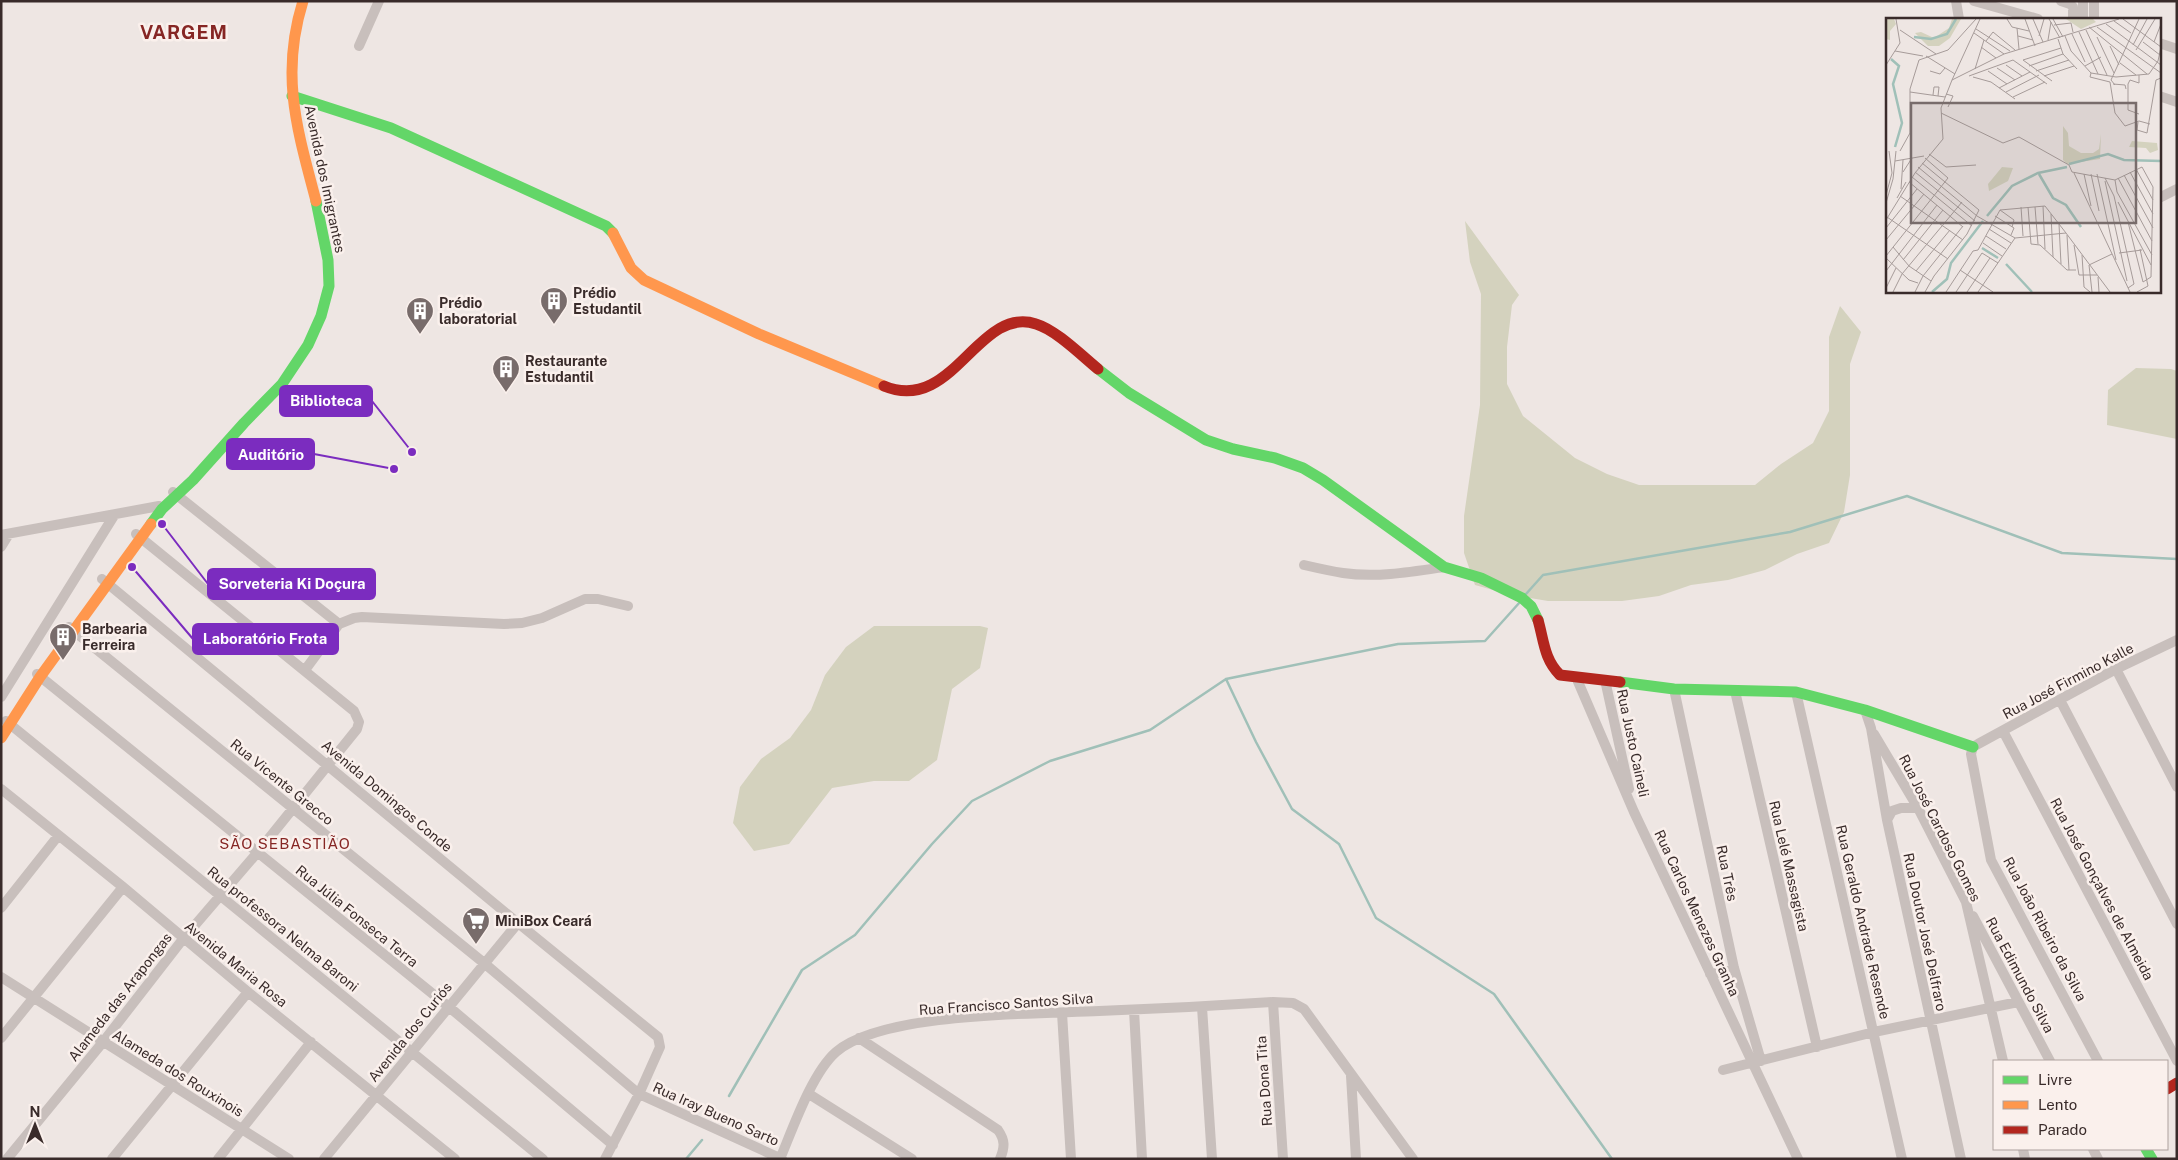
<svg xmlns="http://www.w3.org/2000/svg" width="2178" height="1160" viewBox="0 0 2178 1160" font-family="'Public Sans',sans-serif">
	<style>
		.green { fill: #d4d2be }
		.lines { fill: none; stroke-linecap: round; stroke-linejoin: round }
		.stream { stroke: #a0c0b8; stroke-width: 2.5 }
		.street { stroke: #c8bfbc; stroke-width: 10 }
		.fast { stroke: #63d668; stroke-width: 11 }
		.slow { stroke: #ff974d; stroke-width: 11 }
		.jam { stroke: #b3261e; stroke-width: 11 }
		.labels { text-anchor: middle; stroke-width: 5; stroke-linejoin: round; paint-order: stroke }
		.street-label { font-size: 14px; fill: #392b2a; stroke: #faf0ec }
		.poi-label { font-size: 14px; font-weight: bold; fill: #392b2a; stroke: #faf0ec; text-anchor: start }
		.neighbourhood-label { font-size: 15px; letter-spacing: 1px; fill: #862624; stroke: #faf0ec }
		.district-label { font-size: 19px; font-weight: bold; letter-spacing: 1px; fill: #862624; stroke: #faf0ec }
		.inset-river { fill: none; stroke: #a0c0b8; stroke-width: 2.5 }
		.inset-road { fill: none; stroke: #a69b99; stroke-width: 1 }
		.view { fill: #786c6b; fill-opacity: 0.15; stroke: #786c6b; stroke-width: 2.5 }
		.inset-edge { fill: none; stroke: #392b2a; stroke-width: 2.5 }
		.leader { fill: none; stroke: #7b2cbf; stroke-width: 2 }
		.callout-dot { fill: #7b2cbf; stroke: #faf0ec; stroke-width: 2 }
		.callout { fill: #7b2cbf; stroke: #7b2cbf; stroke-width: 2 }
		.callout-label { font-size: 15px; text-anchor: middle; font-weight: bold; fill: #fff }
	</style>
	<rect width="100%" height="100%" fill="#eee6e3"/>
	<!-- green -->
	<path class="green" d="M1465,221L1519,295L1512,305L1507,347V384L1523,416L1575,458L1607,474L1639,485H1755L1781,464L1813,443L1829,411V337L1840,306L1861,332L1850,364V475L1844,512L1829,543L1797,554L1765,570L1728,580L1691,585L1659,596L1622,601H1548L1511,595L1475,585L1464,553V516L1480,405L1481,294L1470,262Z
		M2136,368L2171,369L2177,371V439L2107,425L2108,390Z
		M874,626H980L988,628L980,668L952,689L937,760L909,781H874L832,788L789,844L754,851L733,823L740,787L761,759L790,738L811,710L825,675L846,647Z"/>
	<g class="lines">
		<!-- stream -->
		<path class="stream" d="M1526,594L1543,575L1790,532L1907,496L2062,553L2177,559
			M1226,679L1256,742L1292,809L1339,844L1376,918L1494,994L1612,1159
			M729,1096L802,970L855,935L932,844L972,801L1050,761L1150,730L1226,679L1398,644L1485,641L1520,602
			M686,1159L702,1140"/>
		<!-- street -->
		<path class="street" d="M1956,1L1959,19
			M1974,1L2038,19
			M2061,1L2070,4L2073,7V19
			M2083,1V19
			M2094,19V1
			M2159,43L2177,49
			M359,46L379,1
			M2159,96L2177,102
			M2159,198L2177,189
			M173,492L339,624
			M1,535L159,506L162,509
			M1,547L9,534
			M1304,565C1317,568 1330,571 1343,573C1376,578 1411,572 1444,567
			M102,579L518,923L658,1037L660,1047L639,1094L605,1159
			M339,624L354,618L362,617L504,624L522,623L542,618L585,599H598L628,606
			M69,627L484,963L639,1094L782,1159
			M2116,669L2177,787
			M305,670L339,624
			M37,674L449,1007L613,1145
			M1576,677L1634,812L1798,1159
			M1605,680L1629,789
			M1674,689L1734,968L1761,1061
			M1735,691L1817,1047
			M1796,692L1902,1159
			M1,697L115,514
			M2060,700L2177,924
			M1865,710L1871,728L1887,820L1961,1159
			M6,721L543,1159
			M2003,731L2177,1061
			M1874,734L1918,808L1966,902L2003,1061
			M1,789L123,887L248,992L455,1159
			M1887,820L1892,811L1901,808H1918
			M1,908L58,836
			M1973,916L2050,1061
			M1710,974L1729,971L1734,968
			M1,977L289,1159
			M1273,1002L1283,1159
			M1202,1007L1212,1159
			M1134,1010L1142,1159
			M1062,1013L1071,1159
			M1,1038L123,887
			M859,1038L998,1130C1005,1140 1005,1147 1000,1159
			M2098,1061L1991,860L1971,754L1973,747L1978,744L2116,669L2177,640
			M1723,1070L1874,1032L2018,1002
			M1351,1076L1356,1159
			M809,1094L912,1159
			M2023,1149L2025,1159
			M2093,1149L2098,1159
			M7,1159L103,1042L183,939L257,853L357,729L359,722L354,711L136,534
			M112,1159L248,992
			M218,1159L311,1042
			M324,1159L518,923
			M780,1159C793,1128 812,1073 836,1052C882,1012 1036,1014 1099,1011C1157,1009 1215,1006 1273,1002L1293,1003L1304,1009L1413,1159"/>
		<!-- fast -->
		<path class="fast" d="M292,96L391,128L606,226L613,233
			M1098,369L1129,393L1206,440L1233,449L1275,458L1303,468L1323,480L1444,567L1481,578L1522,598L1531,606L1538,620
			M151,524L162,509L193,480L244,423L282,384L308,345L321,316L329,286L328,260L316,201
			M1620,682L1674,689L1796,692L1865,710L1973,747
			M2146,1149L2152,1159"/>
		<!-- slow -->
		<path class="slow" d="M303,1C280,75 297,129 316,201
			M613,233L631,268L644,280L759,334L884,386
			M1,738L40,677L151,524"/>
		<!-- jam -->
		<path class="jam" d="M884,386C953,415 978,305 1036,324C1056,330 1081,355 1098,369
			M1538,620C1544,641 1544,659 1560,675L1620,682
			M2167,1089L2177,1083"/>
	</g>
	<!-- icons -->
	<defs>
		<symbol id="building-pin" viewBox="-11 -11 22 30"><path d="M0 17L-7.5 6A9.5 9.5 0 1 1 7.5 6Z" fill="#786c6b" stroke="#faf0ec"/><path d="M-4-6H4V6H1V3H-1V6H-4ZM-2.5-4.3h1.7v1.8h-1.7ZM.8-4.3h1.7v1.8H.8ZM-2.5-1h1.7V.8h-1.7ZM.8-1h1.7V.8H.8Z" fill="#fff"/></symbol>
		<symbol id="supermarket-pin" viewBox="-11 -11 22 30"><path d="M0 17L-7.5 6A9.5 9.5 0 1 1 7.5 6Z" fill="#786c6b" stroke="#faf0ec"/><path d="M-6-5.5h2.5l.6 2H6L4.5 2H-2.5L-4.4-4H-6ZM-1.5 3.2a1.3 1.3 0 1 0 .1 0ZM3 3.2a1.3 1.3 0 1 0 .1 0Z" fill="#fff"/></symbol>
	</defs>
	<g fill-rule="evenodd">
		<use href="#building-pin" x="538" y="285" width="32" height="43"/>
		<use href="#building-pin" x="404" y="295" width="32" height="43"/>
		<use href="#building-pin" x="490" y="353" width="32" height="43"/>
		<use href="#building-pin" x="47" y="621" width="32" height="43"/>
		<use href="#supermarket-pin" x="460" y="905" width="32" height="43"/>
	</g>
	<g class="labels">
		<!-- street labels -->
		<g class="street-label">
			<text transform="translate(325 179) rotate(78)" y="5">Avenida dos Imigrantes</text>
			<text transform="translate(2068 681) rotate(-28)" y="5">Rua José Firmino Kalle</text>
			<text transform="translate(1633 743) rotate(78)" y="5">Rua Justo Caineli</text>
			<text transform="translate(282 782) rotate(39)" y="5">Rua Vicente Grecco</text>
			<text transform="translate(387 796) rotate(40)" y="5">Avenida Domingos Conde</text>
			<text transform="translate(1940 828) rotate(63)" y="5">Rua José Cardoso Gomes</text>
			<text transform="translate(1789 866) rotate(77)" y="5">Rua Lelé Massagista</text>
			<text transform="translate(1727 873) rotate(78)" y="5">Rua Três</text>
			<text transform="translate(2102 889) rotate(62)" y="5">Rua José Gonçalves de Almeida</text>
			<text transform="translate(1697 913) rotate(65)" y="5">Rua Carlos Menezes Granha</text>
			<text transform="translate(357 916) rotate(39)" y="5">Rua Júlia Fonseca Terra</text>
			<text transform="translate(1863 922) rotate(77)" y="5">Rua Geraldo Andrade Resende</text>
			<text transform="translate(283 929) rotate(39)" y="5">Rua professora Nelma Baroni</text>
			<text transform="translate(2045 929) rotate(62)" y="5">Rua João Ribeiro da Silva</text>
			<text transform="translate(1925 932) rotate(78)" y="5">Rua Doutor José Delfraro</text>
			<text transform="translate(236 964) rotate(39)" y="5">Avenida Maria Rosa</text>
			<text transform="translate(2020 975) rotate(62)" y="5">Rua Edimundo Silva</text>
			<text transform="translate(120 997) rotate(-52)" y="5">Alameda das Arapongas</text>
			<text transform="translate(1006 1004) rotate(-4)" y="5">Rua Francisco Santos Silva</text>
			<text transform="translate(410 1032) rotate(-51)" y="5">Avenida dos Curiós</text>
			<text transform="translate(178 1073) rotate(32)" y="5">Alameda dos Rouxinois</text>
			<text transform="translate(1264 1081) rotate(-94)" y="5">Rua Dona Tita</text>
			<text transform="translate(716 1114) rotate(24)" y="5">Rua Iray Bueno Sarto</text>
		</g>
		<!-- poi labels -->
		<g class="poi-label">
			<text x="573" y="298">Prédio<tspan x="573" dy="16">Estudantil</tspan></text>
			<text x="439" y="308">Prédio<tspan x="439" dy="16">laboratorial</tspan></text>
			<text x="525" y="366">Restaurante<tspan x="525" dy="16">Estudantil</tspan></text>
			<text x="82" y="634">Barbearia<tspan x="82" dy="16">Ferreira</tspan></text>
			<text x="495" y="926">MiniBox Ceará</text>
		</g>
		<!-- neighbourhood labels -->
		<g class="neighbourhood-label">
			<text x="285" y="849">SÃO SEBASTIÃO</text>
		</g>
		<!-- district labels -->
		<g class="district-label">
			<text x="184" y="39">VARGEM</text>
		</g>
	</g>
	<!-- overview -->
	<g transform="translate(1886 18)">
		<rect width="275" height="275" fill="#eee6e3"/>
		<path d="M0,1H8L10,6L4,13V22L0,21ZM66,1H75L64,20L53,28H42L29,15L35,14L48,20L63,10ZM180,1H207L210,4L195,11ZM177,108L182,115L183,128L195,135H207L213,131L215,116L214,141L181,146L177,142ZM246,123L271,125L272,132L264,135L260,130L243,129ZM116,149L127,150L122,163L103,173L102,166Z" fill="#d4d2be"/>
		<path class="inset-river" d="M28,19L45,21L61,16L70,1M5,41L13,48L7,66L16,105L9,129M183,146L222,136L238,142L275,143M153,156L167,180L180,187L195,209M101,198L126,168L152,155L181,149M96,230L112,240M120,246L146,274M46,274L61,261L65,245L97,203"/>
		<path class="inset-road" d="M121,1L126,9L143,13M139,1L149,28M147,1L157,24M163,1L174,20M167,1L177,19M237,1L275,29M228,3L245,15M220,6L275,47M168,7L185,5L187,14M203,9L261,56M211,9L275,55M131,10L133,31M90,11L124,33M14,12L50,36M200,12L221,57M193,14L212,56M88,15L118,36M186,16L199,44M132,18L147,22M153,18L158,1M179,18L185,33L205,55L230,59L263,56L272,43L275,29M211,19L228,55M172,21L177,36L191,51M162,22L165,4M100,23L107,14L129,32M257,24L274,37M268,24L275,6M247,27L261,1M224,28L233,47M95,29L110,40M250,32L269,1M9,33L37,38M40,38L69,56M234,45L250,57M0,47L14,25L10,1M120,47L136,58M143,48L177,36M199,48L215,39M111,50L129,62M89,51L98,22M44,53L54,56L59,50M102,53L121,66M150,53L183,42M205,55L204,59L224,64L229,95L239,108L253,103L264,106M83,58L127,42L161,66M158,58L188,48M87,59L105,64L129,81M66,62L118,36L233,1M66,62L94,1M166,63L137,42L175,30M227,66L239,67L240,71M229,67L225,62L253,1M113,70L144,54M24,74L59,79M120,74L153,57M60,76L67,78L62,89M47,77L48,69H53L52,78M127,79L159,64M55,95L117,125L133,119L183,147L186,154L229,162M253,96L242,92V66L244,62L253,65V57M252,104L251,112L261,115L270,62L275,60M14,133L24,115V71L33,42L62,32L90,1M43,136L60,149M9,143L38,138M36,145L93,192L81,216L48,258L39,274M32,149L91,198L129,220M60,149L90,147M250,151L267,182M17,154L26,140M29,154L89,203M244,154L267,196M188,155L244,274M198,156L205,188M205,156L213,193M211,156L230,242M238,157L267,210M26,159L86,208M219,160L228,178L248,266L242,270M232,160L266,223M229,162L256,149L267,169L265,259L257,264L242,204M229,162L231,174L266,237M219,163L241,263M23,164L77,209M15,171L17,142M0,177L6,155L3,133M14,178L77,222M11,180L20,164M232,184L265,247M0,185L7,161L10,133M157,188L159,231M135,189L137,218M142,189L145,226L154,227L181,252H190M149,189L152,226M114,192L128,202L126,209M165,196L167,239M109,198L128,210L125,217M1,199L62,241M0,202L29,155L57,121L55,90L66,62M173,206L175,246M0,210L31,171M103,211L125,225M181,217L183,252M100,218L120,231M129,220L180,215L224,274M0,222L38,176M97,225L116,238M188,227L193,257H211M7,229L23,248L45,263M96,235L112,245M233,235L256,232M196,237L198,269L204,274M0,238L62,160L39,140M0,240L23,262L32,265M17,242L57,192M203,247L226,236M203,247L206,274M74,252L107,274M0,253L51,187M30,253L64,212M212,259L213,274M0,270L10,250M7,274L16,256L76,184M29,274L37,258L77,208M60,274L87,233L92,232L114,192L159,188L180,215M70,274L96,235M81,274L104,240M92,274L129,220M251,274L262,268L254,231"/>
		<path class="view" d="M25,85H250V205H25Z"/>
		<rect width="275" height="275" class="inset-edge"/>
	</g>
	<!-- callouts -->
	<path class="leader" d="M412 452L372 401M394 469L314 454M162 524L208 584M132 567L193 639"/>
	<g class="callout-dot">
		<circle cx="412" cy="452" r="5"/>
		<circle cx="394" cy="469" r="5"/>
		<circle cx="162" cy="524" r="5"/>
		<circle cx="132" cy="567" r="5"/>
	</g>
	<g class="callout">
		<rect x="280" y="386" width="92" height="30" rx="5"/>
		<rect x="227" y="439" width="87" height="30" rx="5"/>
		<rect x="208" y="569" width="167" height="30" rx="5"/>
		<rect x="193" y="624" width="145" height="30" rx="5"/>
	</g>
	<g class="callout-label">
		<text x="326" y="406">Biblioteca</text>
		<text x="271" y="460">Auditório</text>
		<text x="292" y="589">Sorveteria Ki Doçura</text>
		<text x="265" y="644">Laboratório Frota</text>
	</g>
	<!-- border -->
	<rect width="2178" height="1160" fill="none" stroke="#392b2a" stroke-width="5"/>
	<!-- legend -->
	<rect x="1993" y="1060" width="175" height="90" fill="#faf0ec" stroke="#ada19e"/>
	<rect x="2003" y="1076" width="25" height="8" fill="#63d668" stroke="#ada19e"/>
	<text x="2038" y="1085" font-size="15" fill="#392b2a">Livre</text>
	<rect x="2003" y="1101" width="25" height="8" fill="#ff974d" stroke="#ada19e"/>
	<text x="2038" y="1110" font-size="15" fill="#392b2a">Lento</text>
	<rect x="2003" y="1126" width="25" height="8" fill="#b3261e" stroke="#ada19e"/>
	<text x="2038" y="1135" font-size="15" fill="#392b2a">Parado</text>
	<!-- north arrow -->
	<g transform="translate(35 1125)" stroke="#faf0ec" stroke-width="4" paint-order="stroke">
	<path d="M0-4L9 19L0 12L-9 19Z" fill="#392b2a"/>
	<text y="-8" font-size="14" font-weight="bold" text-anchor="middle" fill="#392b2a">N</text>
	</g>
</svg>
